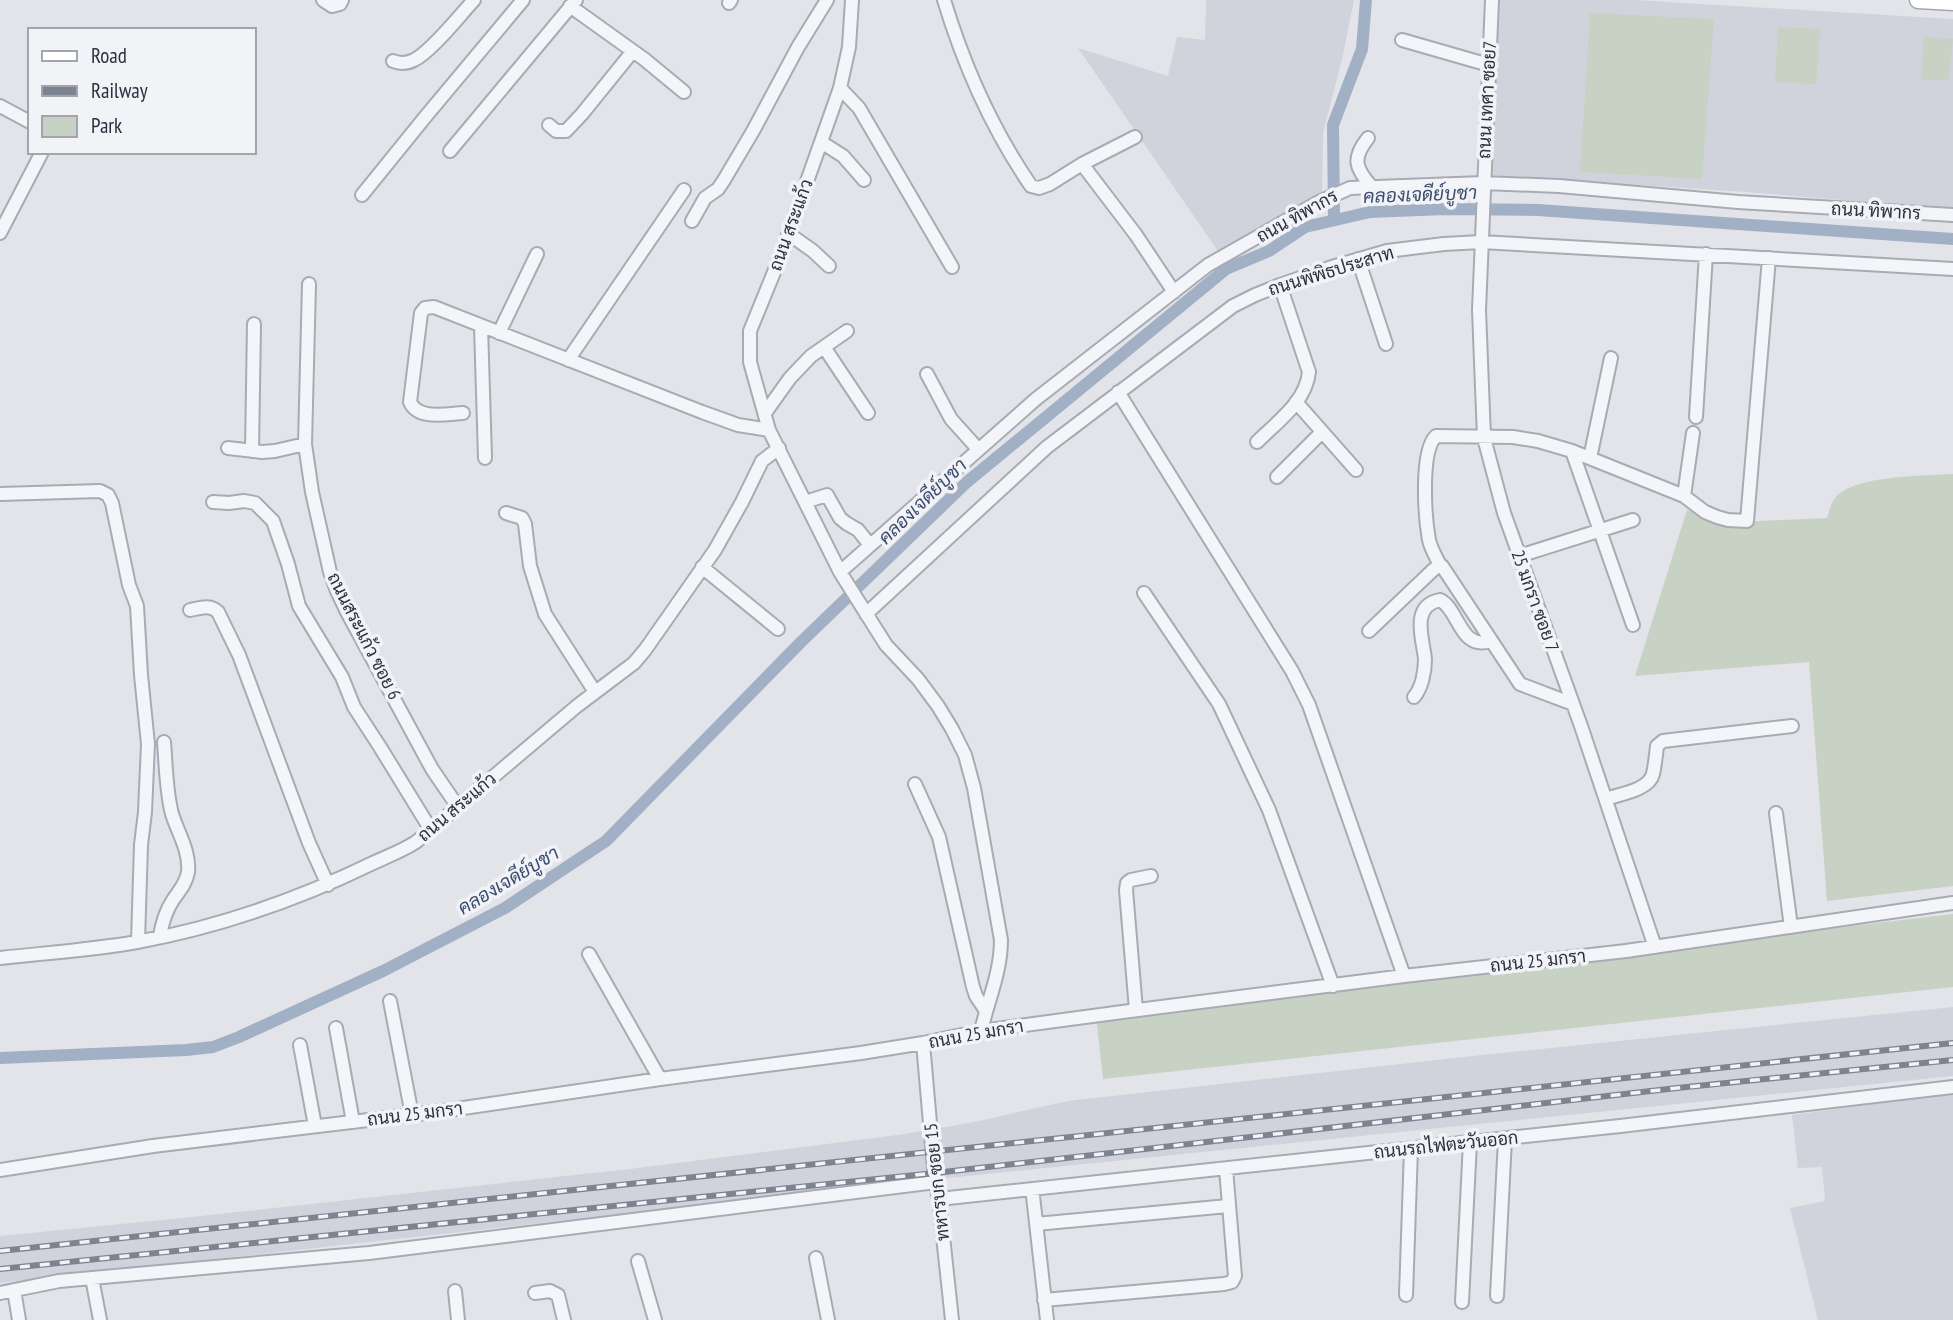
<svg xmlns="http://www.w3.org/2000/svg" width="1953" height="1320" viewBox="0 0 1953 1320" font-family="'PT Sans Narrow',Sarabun,sans-serif">
	<style>
		.built { fill: #d0d3db }
		.green { fill: #c7d2c4 }
		.lines { fill: none; stroke-linecap: round; stroke-linejoin: round }
		.canal { stroke: #a1b0c5; stroke-width: 12 }
		.minor-casing { stroke: #a8abb3; stroke-width: 16 }
		.major-casing { stroke: #a3a8b4; stroke-width: 19 }
		.minor { stroke: #f4f5f8; stroke-width: 12 }
		.major { stroke: #fff; stroke-width: 16 }
		.rail-casing { stroke: #7d8391; stroke-width: 6 }
		.rail { stroke: #f2f3f7; stroke-width: 3.5; stroke-dasharray: 10; stroke-linecap: butt }
		.labels { text-anchor: middle; stroke-width: 7; stroke-linejoin: round; paint-order: stroke }
		.street-label { font-size: 18px; fill: #2c313f; stroke: #f2f3f7 }
		.water-label { font-size: 19px; font-style: italic; fill: #3a4d70; stroke: #f2f3f7 }
	</style>
	<rect width="100%" height="100%" fill="#e2e4e9"/>
	<!-- built -->
	<path class="built" d="M1206,0H1354L1343,55L1323,133L1322,197L1220,254L1078,48L1168,76L1177,37L1205,40Z
		M1491,0H1634L1953,19V209L1746,192L1486,175Z
		M1953,1007V1076L947,1178L0,1283V1236L182,1218L630,1169L905,1134L974,1122L1068,1101L1491,1054Z
		M1953,1093V1320H1818L1790,1208L1825,1201L1822,1167L1798,1168L1792,1115Z"/>
	<!-- green -->
	<path class="green" d="M1590,13L1714,19L1702,179L1580,172Z
		M1778,27L1820,29L1816,84L1775,82Z
		M1924,37L1953,39L1949,81L1921,79Z
		M1953,474V886L1827,901L1809,662L1635,676L1687,510L1712,518L1738,522L1827,518C1829,512 1831,503 1835,498C1853,475 1924,476 1953,474Z
		M1953,914V987L1103,1079L1096,1016Z"/>
	<g class="lines">
		<!-- canal -->
		<path class="canal" d="M1334,219L1333,125L1362,49L1366,0
			M0,1058L186,1050L213,1047L239,1037L383,971L505,908L606,841L801,642L967,482L1226,269L1269,251L1305,227L1370,212L1445,209L1538,210L1953,239"/>
		<defs>
			<path id="minor" d="M323,0L332,6L340,4L342,0
				M852,0L849,47L840,88L781,255L750,331V362L769,430L840,572L886,645L918,679L938,706L952,729L965,755L974,788L1001,940C1001,972 988,1000 981,1031
				M944,0C964,66 992,129 1031,186L1039,188L1050,184L1082,164L1135,137
				M1492,0L1479,310L1484,438L1504,513L1581,726L1655,947
				M729,3L731,0
				M570,6L644,59L684,92
				M1402,40L1489,65
				M393,61C400,64 406,64 414,60C431,52 460,15 474,0
				M840,88L859,108L952,267
				M0,106L30,122
				M549,125L556,131H566L582,114L633,51
				M1368,138C1352,158 1355,168 1371,186
				M821,142L843,156L864,180
				M450,151L576,0
				M1082,164L1136,235L1174,292
				M362,195L426,116L523,0
				M692,221L705,198L718,189L724,180L753,131L798,47L827,0
				M0,233L42,152
				M789,234L813,251L829,266
				M1358,259L1386,344
				M309,284L305,444L312,492L330,572L337,591L347,612L432,769L458,807
				M481,326L485,458
				M499,333L537,254
				M824,347L868,413
				M568,360L684,190
				M927,374L951,419L978,449
				M1118,392L1292,671L1309,705L1404,976
				M1296,402L1356,470
				M463,413C445,414 418,420 410,402L421,313L425,308L434,307L702,412L738,425L769,430
				M765,413L790,378L811,356L847,331
				M1696,417L1706,254
				M1257,442C1277,422 1306,402 1309,372L1280,285
				M228,448L262,452L275,451L305,444
				M252,451L254,324
				M1572,451L1633,625
				M1590,458L1611,358
				M1277,477L1322,432
				M0,494L100,491L108,495L112,503L129,585L137,606L141,675L148,744L145,812L141,845L138,941
				M1684,496L1693,433
				M213,502L229,503L244,501L255,503L273,521L288,564L299,606L342,677L354,707L380,747L431,830
				M805,502L827,495L840,518L846,523L858,530L870,545
				M506,513L522,518L525,524L530,566L545,614L595,692
				M1519,556L1633,520
				M1440,565C1436,557 1431,549 1429,540C1425,518 1420,451 1436,436L1513,437L1538,441L1572,451L1684,496L1705,512L1717,517L1728,520L1747,521L1769,258
				M702,567L778,629
				M840,572L1036,399L1208,265L1319,202L1350,188L1483,183L1559,186L1738,202L1953,215
				M1144,593L1219,704L1269,810L1333,986
				M190,610C200,608 210,604 218,612L239,655L309,843L328,885
				M866,614L1047,447L1233,306L1255,295L1280,285L1332,267L1387,251L1444,244L1481,242L1953,269
				M1369,631L1433,570L1437,567L1442,566L1520,684L1573,704
				M1414,697C1422,688 1425,671 1425,659C1423,639 1410,606 1440,600C1459,609 1460,651 1490,641
				M915,784L939,837L973,987L976,996L986,1011
				M1606,799C1620,794 1649,790 1653,774C1655,765 1656,755 1657,746L1663,741L1792,726
				M1776,813L1791,927
				M160,936C162,923 165,912 173,900C179,891 186,884 188,872C190,851 178,833 172,814C166,791 166,766 164,742
				M589,954L660,1079
				M0,958C46,953 92,950 137,942C219,927 299,899 373,863C388,856 402,851 416,842L577,706L634,663L645,650L715,550L742,502L762,461L779,448
				M390,1001L412,1115
				M1136,1010L1126,890L1127,883L1131,880L1151,876
				M336,1028L353,1122
				M923,1043L934,1169L939,1199L952,1320
				M300,1045L315,1126
				M0,1170L153,1146L443,1111L660,1079L861,1053L923,1043L981,1031L1130,1011L1404,976L1626,951L1953,903
				M1033,1196L1047,1320
				M939,1199L1620,1126L1953,1087
				M1036,1224L1228,1206
				M816,1258L828,1320
				M638,1261L655,1320
				M92,1278L100,1320
				M14,1290L19,1320
				M455,1291L458,1320
				M0,1293L59,1281L369,1253L936,1182
				M535,1293L550,1291L558,1295L564,1320
				M1406,1295L1411,1149
				M1497,1296L1505,1139
				M1044,1300L1224,1284L1232,1282L1235,1276L1226,1169
				M1462,1302L1470,1142"/>
			<path id="major" d="M1918,0L1953,2"/>
		</defs>
		<!-- minor casing -->
		<use href="#minor" class="minor-casing"/>
		<!-- major casing -->
		<use href="#major" class="major-casing"/>
		<!-- minor -->
		<use href="#minor" class="minor"/>
		<!-- major -->
		<use href="#major" class="major"/>
		<defs>
			<path id="rail" d="M0,1251L1953,1043
				M0,1269L935,1173L1677,1088L1953,1060"/>
		</defs>
		<!-- rail casing -->
		<use href="#rail" class="rail-casing"/>
		<!-- rail -->
		<use href="#rail" class="rail"/>
	</g>
	<g class="labels">
		<!-- street labels -->
		<g class="street-label">
			<text transform="translate(1487 100) rotate(-87)" y="6">ถนน เทศา ซอย7</text>
			<text transform="translate(1876 211) rotate(3)" y="6">ถนน ทิพากร</text>
			<text transform="translate(1297 216) rotate(-29)" y="6">ถนน ทิพากร</text>
			<text transform="translate(791 225) rotate(-70)" y="6">ถนน สระแก้ว</text>
			<text transform="translate(1331 271) rotate(-17)" y="6">ถนนพิพิธประสาท</text>
			<text transform="translate(1535 601) rotate(70)" y="6">25 มกรา ซอย 7</text>
			<text transform="translate(364 636) rotate(63)" y="6">ถนนสระแก้ว ซอย 6</text>
			<text transform="translate(457 807) rotate(-40)" y="6">ถนน สระแก้ว</text>
			<text transform="translate(1538 961) rotate(-6)" y="6">ถนน 25 มกรา</text>
			<text transform="translate(976 1034) rotate(-10)" y="6">ถนน 25 มกรา</text>
			<text transform="translate(415 1114) rotate(-7)" y="6">ถนน 25 มกรา</text>
			<text transform="translate(1446 1145) rotate(-6)" y="6">ถนนรถไฟตะวันออก</text>
			<text transform="translate(937 1182) rotate(-96)" y="6">ทหารบก ซอย 15</text>
		</g>
		<!-- water labels -->
		<g class="water-label">
			<text transform="translate(1420 194) rotate(-2)" y="7">คลองเจดีย์บูชา</text>
			<text transform="translate(922 501) rotate(-44)" y="7">คลองเจดีย์บูชา</text>
			<text transform="translate(508 880) rotate(-31)" y="7">คลองเจดีย์บูชา</text>
		</g>
	</g>
	<!-- legend -->
	<rect x="28" y="28" width="228" height="126" fill="#f2f3f7" stroke="#a3a5ad" stroke-width="2"/>
	<rect x="42" y="51" width="35" height="10" fill="#ffffff" stroke="#a3a5ad" stroke-width="2"/>
	<text x="91" y="63" font-size="21" fill="#2c313f">Road</text>
	<rect x="42" y="86" width="35" height="10" fill="#7d8391" stroke="#a3a5ad" stroke-width="2"/>
	<text x="91" y="98" font-size="21" fill="#2c313f">Railway</text>
	<rect x="42" y="116" width="35" height="21" fill="#c7d2c4" stroke="#a3a5ad" stroke-width="2"/>
	<text x="91" y="133" font-size="21" fill="#2c313f">Park</text>
</svg>
